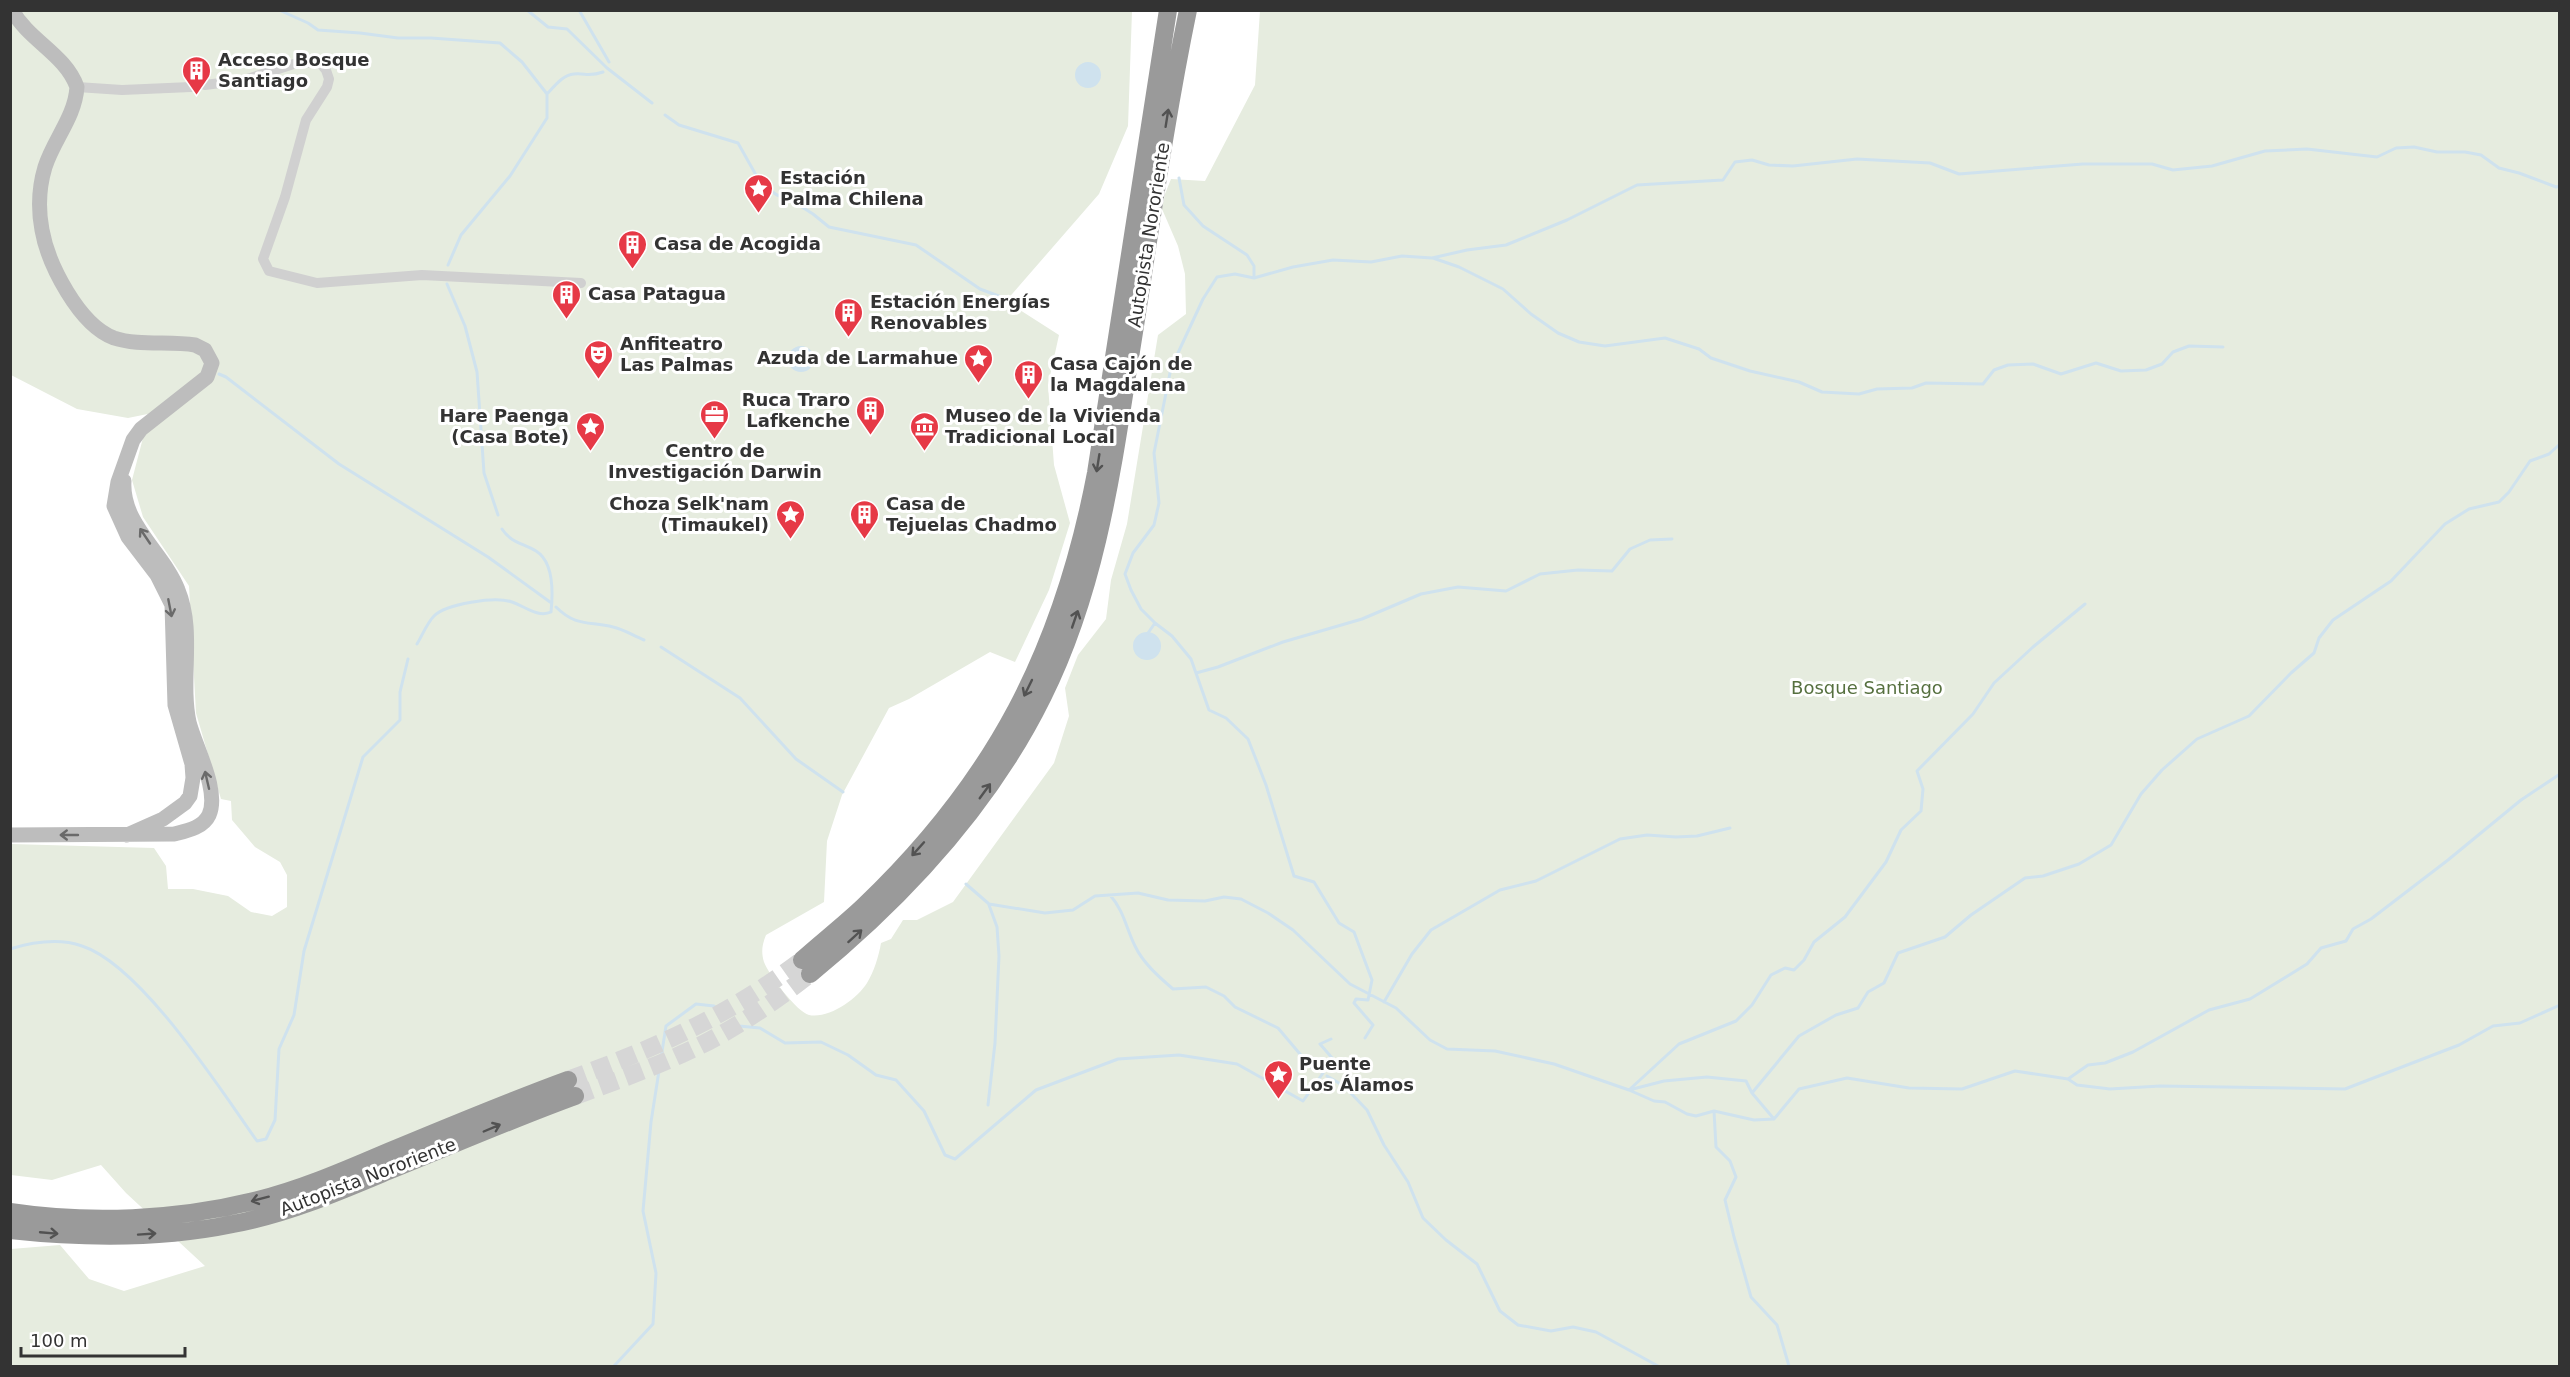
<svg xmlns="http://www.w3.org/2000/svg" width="2570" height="1377" viewBox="0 0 2570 1377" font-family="'DejaVu Sans',sans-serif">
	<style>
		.green { fill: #e6ecdf }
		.water { fill: #cfe2ee }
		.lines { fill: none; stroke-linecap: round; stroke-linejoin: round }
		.stream { stroke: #cfe2ee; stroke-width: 3 }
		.highway-tunnel { stroke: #d6d6d6; stroke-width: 18; stroke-dasharray: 18 9; stroke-linecap: butt }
		.street { stroke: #d0d0d0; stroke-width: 10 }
		.secondary { stroke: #bdbdbd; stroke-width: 15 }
		.highway { stroke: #9a9a9a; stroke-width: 18 }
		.oneway { stroke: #525252 }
		.oneway2 { stroke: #6a6a6a }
		.labels { text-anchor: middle; stroke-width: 6; stroke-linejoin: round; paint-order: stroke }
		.poi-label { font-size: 18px; font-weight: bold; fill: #333; stroke: #fff; text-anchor: start }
		.street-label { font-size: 18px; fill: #333; stroke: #fff }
		.park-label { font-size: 18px; fill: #56703f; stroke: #fff }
	</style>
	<rect width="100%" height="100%" fill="#fff"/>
	<!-- green -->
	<path class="green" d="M10,11H1132L1128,126L1099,194L1006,301L1059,335L1048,385L1054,465L1070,523L1049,590L1015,662L990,652L909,699L889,708L842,795L827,841L824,902L766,935C762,945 761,952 764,962C768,974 797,1012 809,1015C829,1019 857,999 867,983C874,972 879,955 881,943L891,939L903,920H917L953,902L1054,763L1069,716L1065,688L1078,655L1106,619L1111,580L1127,524L1158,335L1186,314L1185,274L1178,246L1162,209L1165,194L1171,179L1205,181L1255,85L1260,11H2559V1366H11V1249L60,1245L89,1279L124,1291L205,1266L126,1193L101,1165L52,1180L11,1175V844L154,848L166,866L168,889H193L228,896L251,912L272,916L287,907V875L280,862L255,847L232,820L231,801L221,799L196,713L189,586L143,517L132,480L144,434L177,408L128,418L77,409L11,375Z"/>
	<!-- water -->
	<path class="water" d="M1075 75a13 13 0 1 1 26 0a13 13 0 1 1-26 0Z
		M788 359a13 13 0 1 1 26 0a13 13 0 1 1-26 0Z
		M1133 646a14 14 0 1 1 28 0a14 14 0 1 1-28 0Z"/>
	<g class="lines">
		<!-- stream -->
		<path class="stream" d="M279,10L308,23L318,30L360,33L398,38H431L500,43L522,62L547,94V118L510,176L461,235L448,265
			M527,10L548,27L567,29L607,68L652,103
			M579,10L609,62
			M547,94C554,87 562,75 574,74C586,73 589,77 603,72
			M665,115L679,125L738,143L761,184L777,195L791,200L813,214L829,227L916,245L980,289L1004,298
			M1179,178L1184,205L1203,226L1247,255L1254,266V278
			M1433,258L1459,267L1503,289L1531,314L1558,333L1579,342L1605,346L1665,338L1699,349L1711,358L1750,371L1799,382L1822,392L1859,394L1877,389L1912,388L1926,383L1983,384L1994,370L2008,365L2033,364L2061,374L2096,363L2121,371L2146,370L2162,364L2173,352L2189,346L2223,347
			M1254,278L1293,267L1333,260L1371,262L1402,256L1432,258L1467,250L1506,245L1567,220L1637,185L1723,180L1735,162L1752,160L1769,165L1793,166L1857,159L1930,163L1959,174L2083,164H2152L2173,170L2212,166L2265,151L2307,149L2377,157L2396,148L2414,147L2437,152H2465L2481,155L2499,168L2519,173L2556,187L2560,186
			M447,284L465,326L477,372L484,473L498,515
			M219,374L226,377L339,464L488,557L550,602
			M556,607C576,627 589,621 613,627C623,629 634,636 644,640
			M1155,623L1141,609L1131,590L1125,574L1133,553L1154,525L1159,503L1154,453L1171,368L1203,299L1217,277L1235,274L1254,278
			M1148,633L1155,623L1172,636L1191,659L1209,710L1226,718L1248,739L1266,785L1294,876L1314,882L1339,923L1354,932L1372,980L1368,1000L1356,999L1354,1003L1373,1025L1365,1038
			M417,644C422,636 427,623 434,616C446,604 495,596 512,602C524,606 538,618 551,612C553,593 554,562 536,551C523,543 511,543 502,529
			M661,647L740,698L796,759L843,792
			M1196,673L1218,667L1283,642L1362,619L1421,594L1458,587L1506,591L1540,574L1578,570L1612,571L1630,549L1650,540L1672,539
			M966,884L989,904L1045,913L1073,910L1095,896L1138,893L1168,900L1205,901L1224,897L1241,899L1268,913L1293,930L1350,984L1396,1008L1430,1040L1447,1049L1495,1051L1554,1064L1629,1090L1664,1081L1707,1077L1746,1081L1752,1093L1774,1119L1799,1089L1847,1078L1909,1088L1962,1089L2015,1071L2068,1079L2077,1085L2110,1089L2160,1086L2345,1089L2459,1045L2493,1026L2520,1023L2560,1005
			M1110,895C1124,911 1126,928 1135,946C1143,963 1159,977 1173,989L1206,987L1224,996L1235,1007L1278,1028L1311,1067
			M10,949C33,942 59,938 82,946C141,965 220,1089 257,1141L266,1139L275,1120L279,1049L294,1015L304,951L363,757L400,720V692L408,659
			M1384,1002L1412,954L1431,930L1500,890L1536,881L1620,839L1647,835L1676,837L1697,836L1730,828
			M739,1026L760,1028L785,1043L821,1042L848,1055L876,1075L896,1080L924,1111L945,1155L955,1159L1036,1090L1118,1059L1179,1055L1237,1064L1303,1101L1333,1059L1320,1044L1331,1039
			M1327,1076L1344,1086L1367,1110L1384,1145L1408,1182L1423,1218L1446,1240L1477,1264L1500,1311L1518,1325L1551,1331L1573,1327L1596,1332L1658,1366
			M2068,1079L2088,1065L2105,1063L2133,1052L2209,1010L2250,999L2307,964L2321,948L2346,941L2353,929L2371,919L2448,860L2521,800L2560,774
			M1752,1093L1799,1036L1836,1015L1858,1008L1868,992L1884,983L1898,953L1945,937L1971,915L2025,878L2043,876L2079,864L2111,845L2141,794L2162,770L2197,739L2249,716L2291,673L2314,653L2319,638L2333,620L2391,581L2445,524L2469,509L2499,502L2509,492L2530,461L2549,454L2560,444
			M988,1105L995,1043L999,956L997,927L989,905
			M1714,1111L1716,1147L1730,1161L1736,1177L1725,1200L1734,1237L1751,1297L1777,1325L1789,1366
			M1774,1119L1754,1120L1714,1111L1696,1116L1687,1114L1665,1102L1654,1101L1629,1090L1679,1044L1736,1021L1752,1005L1771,975L1785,968L1794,970L1804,960L1814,942L1845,917L1886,862L1901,830L1921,811L1923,789L1917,771L1973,714L1994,683L2033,647L2085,604
			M614,1366L653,1324L656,1273L643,1211L651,1122L666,1026L696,1004L714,1006L719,1012"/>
		<!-- highway-tunnel -->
		<path class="highway-tunnel" d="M568,1080C655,1048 727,1017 802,960
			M575,1096C610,1083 647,1070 682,1054C728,1034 770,1005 810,974"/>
		<!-- street -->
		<path class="street" d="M205,85L244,80L300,62L321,64L326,70L329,79L327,87L306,120L285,197L263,259L269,271L317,283L422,275L581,283
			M77,87L122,90L191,87"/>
		<!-- secondary -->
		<path class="secondary" d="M12,10C29,41 65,54 77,87C75,117 54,139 45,167C39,187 38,209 42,230C48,264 79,325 114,338C138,346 169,341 195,345L205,350L212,363L207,377L141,429L133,440L118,482L114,506L128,537L157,575L172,605L175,705L192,764L193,778L190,796L185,803L163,819L127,835
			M10,835L174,834C186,831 203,828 209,815C220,791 195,746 189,722C180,680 195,631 178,590C164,553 121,524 124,481"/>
		<!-- highway -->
		<path class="highway" d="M802,960C822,942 844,925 864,906C995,781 1062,651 1096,473L1168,10
			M810,974C904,897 989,806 1043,696C1093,595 1110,486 1127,376C1147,254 1163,131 1188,10
			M10,1212C90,1224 176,1220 254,1201C299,1190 341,1172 383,1154C444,1129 505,1103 568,1080
			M10,1230C84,1238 161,1239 233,1224C287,1214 338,1192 388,1171C450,1146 512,1119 575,1096"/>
	</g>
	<!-- one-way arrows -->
	<defs><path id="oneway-shaft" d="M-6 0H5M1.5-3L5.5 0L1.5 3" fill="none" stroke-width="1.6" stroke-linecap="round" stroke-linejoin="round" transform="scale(1.5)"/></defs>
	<g class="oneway">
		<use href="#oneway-shaft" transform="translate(1167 118) rotate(-81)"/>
		<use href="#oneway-shaft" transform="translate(1098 463) rotate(99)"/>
		<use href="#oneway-shaft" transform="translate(1075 619) rotate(-71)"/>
		<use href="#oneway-shaft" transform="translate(1028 688) rotate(116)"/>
		<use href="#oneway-shaft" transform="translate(985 791) rotate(-54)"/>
		<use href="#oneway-shaft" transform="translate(918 849) rotate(132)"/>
		<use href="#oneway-shaft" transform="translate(855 936) rotate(-42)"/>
		<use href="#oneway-shaft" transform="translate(492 1128) rotate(-23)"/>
		<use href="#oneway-shaft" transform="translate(260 1199) rotate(165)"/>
		<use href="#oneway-shaft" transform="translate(49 1233) rotate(5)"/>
		<use href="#oneway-shaft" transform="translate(147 1234) rotate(-4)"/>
	</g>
	<g class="oneway2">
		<use href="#oneway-shaft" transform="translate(145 536) rotate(-124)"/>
		<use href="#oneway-shaft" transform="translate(170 608) rotate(79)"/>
		<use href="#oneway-shaft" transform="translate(207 780) rotate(-103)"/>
		<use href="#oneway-shaft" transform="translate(69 835) rotate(-180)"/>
	</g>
	<!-- icons -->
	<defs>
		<symbol id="building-pin" viewBox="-11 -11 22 30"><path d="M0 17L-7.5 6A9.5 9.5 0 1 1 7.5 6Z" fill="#e63946" stroke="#fff"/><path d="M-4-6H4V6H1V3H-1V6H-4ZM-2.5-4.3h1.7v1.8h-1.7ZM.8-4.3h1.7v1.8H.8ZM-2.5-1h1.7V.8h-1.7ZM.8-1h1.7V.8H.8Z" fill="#fff"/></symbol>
		<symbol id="sight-pin" viewBox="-11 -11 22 30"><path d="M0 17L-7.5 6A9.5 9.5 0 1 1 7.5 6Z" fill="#e63946" stroke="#fff"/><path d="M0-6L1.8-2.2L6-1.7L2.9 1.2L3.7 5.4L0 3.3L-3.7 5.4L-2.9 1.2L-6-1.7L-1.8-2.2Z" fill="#fff"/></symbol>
		<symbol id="theatre-pin" viewBox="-11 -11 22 30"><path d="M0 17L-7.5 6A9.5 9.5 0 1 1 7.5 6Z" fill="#e63946" stroke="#fff"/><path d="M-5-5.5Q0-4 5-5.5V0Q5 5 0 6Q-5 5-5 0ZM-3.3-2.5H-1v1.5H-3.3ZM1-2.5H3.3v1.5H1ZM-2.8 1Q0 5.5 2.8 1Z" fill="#fff"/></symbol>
		<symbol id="office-pin" viewBox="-11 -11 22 30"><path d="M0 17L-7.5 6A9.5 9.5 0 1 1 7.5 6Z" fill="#e63946" stroke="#fff"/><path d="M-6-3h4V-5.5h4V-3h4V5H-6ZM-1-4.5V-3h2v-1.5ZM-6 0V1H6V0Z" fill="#fff"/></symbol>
		<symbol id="museum-pin" viewBox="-11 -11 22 30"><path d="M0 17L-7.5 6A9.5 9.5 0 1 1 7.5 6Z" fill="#e63946" stroke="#fff"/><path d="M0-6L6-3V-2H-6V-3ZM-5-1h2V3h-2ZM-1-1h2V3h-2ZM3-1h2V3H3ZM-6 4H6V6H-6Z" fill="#fff"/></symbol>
	</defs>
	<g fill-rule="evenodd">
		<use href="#building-pin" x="180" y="54" width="33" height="45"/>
		<use href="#sight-pin" x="742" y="172" width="33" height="45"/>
		<use href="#building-pin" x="616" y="228" width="33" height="45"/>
		<use href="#building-pin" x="550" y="278" width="33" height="45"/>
		<use href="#building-pin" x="832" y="296" width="33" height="45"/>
		<use href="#theatre-pin" x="582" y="338" width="33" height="45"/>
		<use href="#sight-pin" x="962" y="342" width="33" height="45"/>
		<use href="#building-pin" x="1012" y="358" width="33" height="45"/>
		<use href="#building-pin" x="854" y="394" width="33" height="45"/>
		<use href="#office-pin" x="698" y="398" width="33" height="45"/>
		<use href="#sight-pin" x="574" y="410" width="33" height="45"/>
		<use href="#museum-pin" x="908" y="410" width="33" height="45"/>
		<use href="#sight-pin" x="774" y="498" width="33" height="45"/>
		<use href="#building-pin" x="848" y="498" width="33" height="45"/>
		<use href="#sight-pin" x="1262" y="1058" width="33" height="45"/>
	</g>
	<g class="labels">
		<!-- poi labels -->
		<g class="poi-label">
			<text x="218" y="66">Acceso Bosque<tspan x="218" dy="21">Santiago</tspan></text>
			<text x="780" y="184">Estación<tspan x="780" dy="21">Palma Chilena</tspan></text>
			<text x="654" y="250">Casa de Acogida</text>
			<text x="588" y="300">Casa Patagua</text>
			<text x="870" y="308">Estación Energías<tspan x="870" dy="21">Renovables</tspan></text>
			<text x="620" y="350">Anfiteatro<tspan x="620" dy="21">Las Palmas</tspan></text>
			<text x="958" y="364" text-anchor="end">Azuda de Larmahue</text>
			<text x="1050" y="370">Casa Cajón de<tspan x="1050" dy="21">la Magdalena</tspan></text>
			<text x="850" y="406" text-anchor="end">Ruca Traro<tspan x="850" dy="21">Lafkenche</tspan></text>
			<text x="569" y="422" text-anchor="end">Hare Paenga<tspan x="569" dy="21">(Casa Bote)</tspan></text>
			<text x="945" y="422">Museo de la Vivienda<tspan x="945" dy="21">Tradicional Local</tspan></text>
			<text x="715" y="457" text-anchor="middle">Centro de<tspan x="715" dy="21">Investigación Darwin</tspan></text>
			<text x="769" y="510" text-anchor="end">Choza Selk'nam<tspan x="769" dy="21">(Timaukel)</tspan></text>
			<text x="886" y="510">Casa de<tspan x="886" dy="21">Tejuelas Chadmo</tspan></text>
			<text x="1299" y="1070">Puente<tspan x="1299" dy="21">Los Álamos</tspan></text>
		</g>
		<!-- street labels -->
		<g class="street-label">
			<text transform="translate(1149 235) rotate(-81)" y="6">Autopista Nororiente</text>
			<text transform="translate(368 1177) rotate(-21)" y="6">Autopista Nororiente</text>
		</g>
		<!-- park labels -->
		<g class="park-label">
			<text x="1867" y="694">Bosque Santiago</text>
		</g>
	</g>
	<!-- border -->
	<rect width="2570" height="1377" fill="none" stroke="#333333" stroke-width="24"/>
	<!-- scale -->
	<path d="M21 1347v9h164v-9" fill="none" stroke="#333333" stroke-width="3"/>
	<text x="30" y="1347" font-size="18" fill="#333333" stroke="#ffffff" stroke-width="4.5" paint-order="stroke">100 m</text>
</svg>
